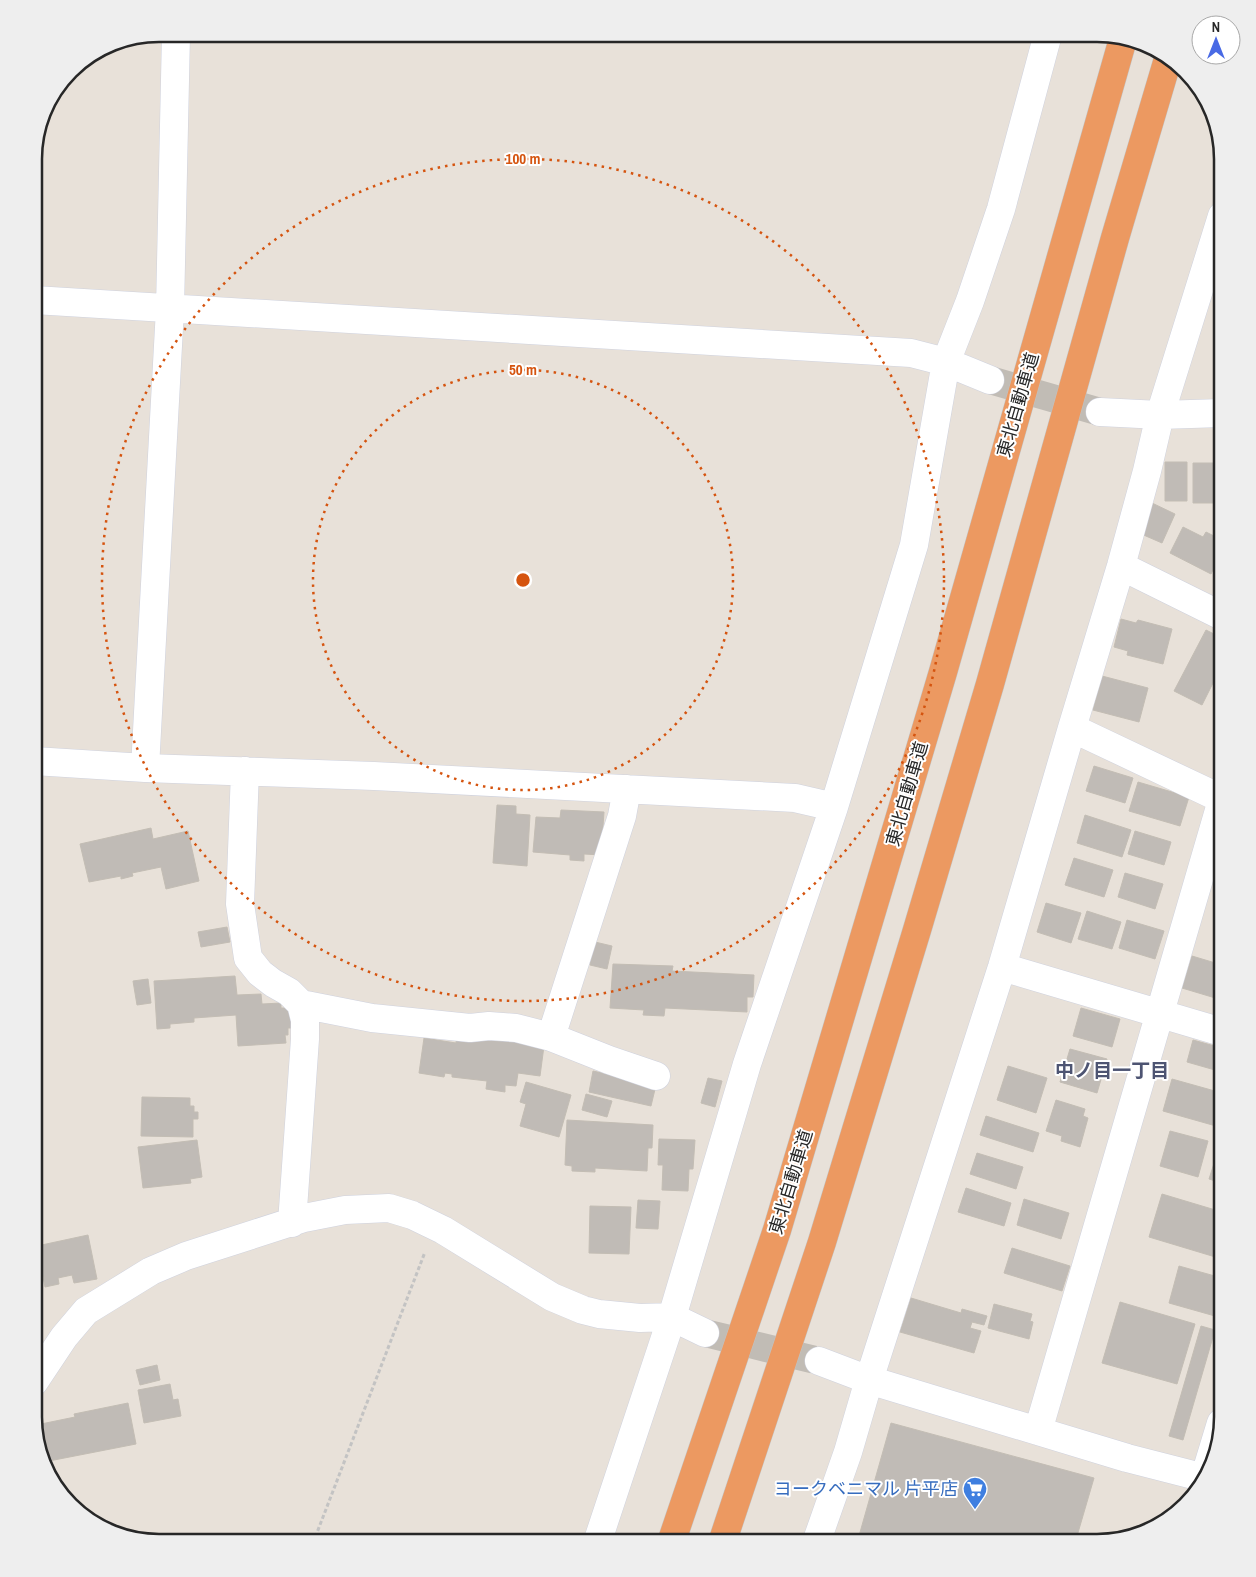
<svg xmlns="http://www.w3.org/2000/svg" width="1256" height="1577" viewBox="0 0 1256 1577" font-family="'Archivo Narrow','Noto Sans JP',sans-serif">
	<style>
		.building { fill: #c0bbb6; stroke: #c3bdb4 }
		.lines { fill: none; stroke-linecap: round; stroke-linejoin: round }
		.minor-tunnel { stroke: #c1bcb5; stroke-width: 28; stroke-dasharray: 28 14; stroke-linecap: butt }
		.minor-casing { stroke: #cfd2de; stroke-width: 29 }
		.motorway-casing { stroke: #c3c3c3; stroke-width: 29 }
		.path { stroke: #c3c3c3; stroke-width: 3; stroke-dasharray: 4 2.5; stroke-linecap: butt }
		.minor { stroke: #fff; stroke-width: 28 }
		.motorway { stroke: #ec9961; stroke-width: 28 }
		.ring { fill: none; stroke: #d5540f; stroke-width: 2.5; stroke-dasharray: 2.5 5 }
		.labels { text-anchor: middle; stroke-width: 4; stroke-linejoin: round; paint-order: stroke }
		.street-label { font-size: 18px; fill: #272727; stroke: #fff }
		.shop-label { font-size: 18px; fill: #366cbe; stroke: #fff; text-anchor: end }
		.neighbourhood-label { font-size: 19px; font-weight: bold; fill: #4d5472; stroke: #fff }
		.rim { fill: none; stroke: #272727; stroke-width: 2.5 }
		.centre { fill: #d5540f; stroke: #fff; stroke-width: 2.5 }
		.ring-label { font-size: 15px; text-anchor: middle; font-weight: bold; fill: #d5540f; stroke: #fff; stroke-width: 4; stroke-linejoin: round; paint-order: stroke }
	</style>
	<rect width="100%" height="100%" fill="#e8e1d9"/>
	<!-- building -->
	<path class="building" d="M1165,462H1187V501H1165Z
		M1193,463H1216V503H1193Z
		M1152,503L1175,514L1162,543L1139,533Z
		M1183,527L1203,537L1206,532L1222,540V551L1211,574L1170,553Z
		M1121,619L1136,623L1138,620L1172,629L1163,664L1127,655L1128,651L1114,647Z
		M1206,630L1222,638V665L1202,705L1174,691Z
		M1102,676L1148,688L1139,722L1093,710Z
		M1094,766L1133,778L1125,803L1086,791Z
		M1138,782L1189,797L1180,826L1129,811Z
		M497,805L516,806V814L530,815L527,866L493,863Z
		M561,810L604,812L601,855L584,854V861L570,860V855L533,852L536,817L560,818Z
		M1085,815L1131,830L1122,857L1077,843Z
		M151,828L153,839L188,831L199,881L166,889L161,867L132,873L133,876L121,879V876L89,882L80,844Z
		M1135,831L1171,842L1164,865L1128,854Z
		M1074,858L1113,870L1104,897L1065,885Z
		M1125,873L1163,884L1155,909L1118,897Z
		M1046,903L1081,913L1071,943L1037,932Z
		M1087,911L1121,922L1112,949L1078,939Z
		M1127,920L1164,931L1155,959L1119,948Z
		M227,927L230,942L201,947L198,932Z
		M595,942L612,946L607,969L590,965Z
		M1192,956L1222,965V1000L1182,988Z
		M613,964L673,966L672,971L754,975L753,997H747V1012L665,1008L664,1016L643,1015L644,1010L610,1008Z
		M235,976L237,995L261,994L262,1004L281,1003V1008H291L292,1028H288V1035H285L286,1043L238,1046L236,1015L194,1018V1022L170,1024V1028L157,1029L154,981Z
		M148,979L151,1003L137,1005L133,981Z
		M1081,1008L1120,1019L1112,1047L1073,1036Z
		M457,1034L521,1040L544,1046L540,1076L518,1073L516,1086L505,1085V1092L486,1089L487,1081L452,1077V1074L445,1073L444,1077L419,1073L424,1038L456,1043Z
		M1193,1040L1222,1048V1072L1187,1062Z
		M1070,1049L1107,1059L1097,1093L1060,1082Z
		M1008,1066L1047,1078L1036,1113L997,1100Z
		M593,1071L656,1085L651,1106L589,1092Z
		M708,1078L722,1081L715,1107L701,1103Z
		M1172,1079L1222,1093V1104L1216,1126L1163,1111Z
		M526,1082L571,1095L559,1137L520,1126L526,1104L520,1102Z
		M586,1094L612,1101L607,1117L582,1110Z
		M142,1097L190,1098V1106H194V1112H198V1119H193V1137L141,1136Z
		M1056,1100L1085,1109L1083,1116L1088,1118L1080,1147L1061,1141L1062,1136L1046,1131Z
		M986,1116L1039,1133L1033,1152L980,1135Z
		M567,1120L653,1125L652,1148H648L647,1171L595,1168V1172L572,1171V1166L565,1165Z
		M1170,1131L1208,1141L1198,1177L1160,1166Z
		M659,1139L695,1140L693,1169H689L688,1191L662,1190L663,1165H658Z
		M197,1140L202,1177L190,1179L191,1183L143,1188L138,1147Z
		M1218,1151L1222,1152V1183L1209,1179Z
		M977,1153L1023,1167L1016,1189L970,1174Z
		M966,1188L1011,1203L1004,1226L958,1212Z
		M1162,1194L1222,1212V1259L1149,1237Z
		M1024,1199L1069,1213L1061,1239L1017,1225Z
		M638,1200L660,1201L658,1229L636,1228Z
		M590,1206L631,1207L629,1254L589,1253Z
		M88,1235L97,1279L74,1283L72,1275L58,1278L59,1284L45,1287L37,1246Z
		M1012,1248L1070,1266L1062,1291L1004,1273Z
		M1179,1266L1222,1278V1318L1169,1303Z
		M911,1298L961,1313L962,1309L987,1316L984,1325L972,1322L970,1328L981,1331L974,1353L900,1332Z
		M1120,1302L1195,1324L1177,1384L1102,1363Z
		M994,1304L1032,1314L1030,1321L1033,1322L1029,1339L988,1328Z
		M1201,1326L1215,1330L1183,1440L1169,1436Z
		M157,1365L160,1380L140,1385L136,1370Z
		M170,1384L173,1400L178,1399L181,1416L144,1423L138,1390Z
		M128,1403L136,1444L49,1461L41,1424L75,1417L74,1414Z
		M891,1423L1094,1478L1075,1543H857Z"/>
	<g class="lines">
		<!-- minor-tunnel -->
		<path class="minor-tunnel" d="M990,380L1100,412
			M705,1333L819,1361"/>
		<defs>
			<path id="minor" d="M34,300L911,353L946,362L990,380
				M1100,412L1160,415L1222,413
				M1121,566L1222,616
				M1072,728L1222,799
				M34,761L145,768L374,776L795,798L834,807
				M145,768L170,309L176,34
				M245,771L240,904L248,958L260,973L273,983L289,992L301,1004L305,1020V1039L292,1223
				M1002,967L1222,1032
				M301,1004L372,1018L470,1028L489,1026L516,1028L551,1037L609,1060L656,1076
				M551,1037L622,816L627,789
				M819,1361L869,1380L1127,1458L1205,1478
				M34,1382L64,1337L86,1311L151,1271L186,1256L304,1218L345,1210L389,1208L412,1215L443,1230L552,1297L583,1310L599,1314L640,1318L672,1317L705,1333
				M1038,1431L1222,800
				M1204,1479L1221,1423
				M597,1543L672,1317L747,1064L834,807L914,545L946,362L970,301L1001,209L1048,34
				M816,1543L848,1452L869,1380L1002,967L1072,728L1121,566L1147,471L1160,415L1222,216"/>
			<path id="motorway" d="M671,1543L777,1230L943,672L1123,39
				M722,1543L822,1242L917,930L990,684L1115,238L1168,59"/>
		</defs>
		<!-- minor casing -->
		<use href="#minor" class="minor-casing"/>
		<!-- motorway casing -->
		<use href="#motorway" class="motorway-casing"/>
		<!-- path -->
		<path class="path" d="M313,1543L425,1252"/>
		<!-- minor -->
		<use href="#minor" class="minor"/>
		<!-- motorway -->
		<use href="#motorway" class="motorway"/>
	</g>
	<!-- distance rings -->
	<g class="ring">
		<circle cx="523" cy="580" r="210"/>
		<circle cx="523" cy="580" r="421"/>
	</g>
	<!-- icons -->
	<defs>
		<symbol id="supermarket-pin" viewBox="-11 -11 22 30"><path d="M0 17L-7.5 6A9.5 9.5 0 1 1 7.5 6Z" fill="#3f7fe0" stroke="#fff"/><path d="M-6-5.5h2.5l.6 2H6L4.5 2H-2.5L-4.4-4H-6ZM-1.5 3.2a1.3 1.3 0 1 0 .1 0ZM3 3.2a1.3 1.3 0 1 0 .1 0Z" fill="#fff"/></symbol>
	</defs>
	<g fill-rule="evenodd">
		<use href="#supermarket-pin" x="961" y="1475" width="28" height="38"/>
	</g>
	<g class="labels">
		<!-- street labels -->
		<g class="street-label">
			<text transform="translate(1018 405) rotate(-74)" y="6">東北自動車道</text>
			<text transform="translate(907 794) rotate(-74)" y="6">東北自動車道</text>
			<text transform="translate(791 1182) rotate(-73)" y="6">東北自動車道</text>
		</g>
		<!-- shop labels -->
		<g class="shop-label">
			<text x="958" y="1495">ヨークベニマル 片平店</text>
		</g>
		<!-- neighbourhood labels -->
		<g class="neighbourhood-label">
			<text x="1112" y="1077">中ノ目一丁目</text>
		</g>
	</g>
	<!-- crop -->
	<path d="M0 0H1256V1577H0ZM159 42H1097A117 117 0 0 1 1214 159V1417A117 117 0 0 1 1097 1534H159A117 117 0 0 1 42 1417V159A117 117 0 0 1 159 42Z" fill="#eee" fill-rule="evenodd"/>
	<path class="rim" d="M159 42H1097A117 117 0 0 1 1214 159V1417A117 117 0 0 1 1097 1534H159A117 117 0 0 1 42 1417V159A117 117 0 0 1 159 42Z"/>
	<circle cx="523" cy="580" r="8" class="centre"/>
	<g class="ring-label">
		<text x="523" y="164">100 m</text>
		<text x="523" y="375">50 m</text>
	</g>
	<!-- north arrow -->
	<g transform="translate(1216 40)"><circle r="24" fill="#ffffff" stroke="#a9a9a9"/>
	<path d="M0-4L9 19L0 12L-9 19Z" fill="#496ae5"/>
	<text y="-8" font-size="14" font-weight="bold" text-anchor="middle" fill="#272727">N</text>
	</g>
</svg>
